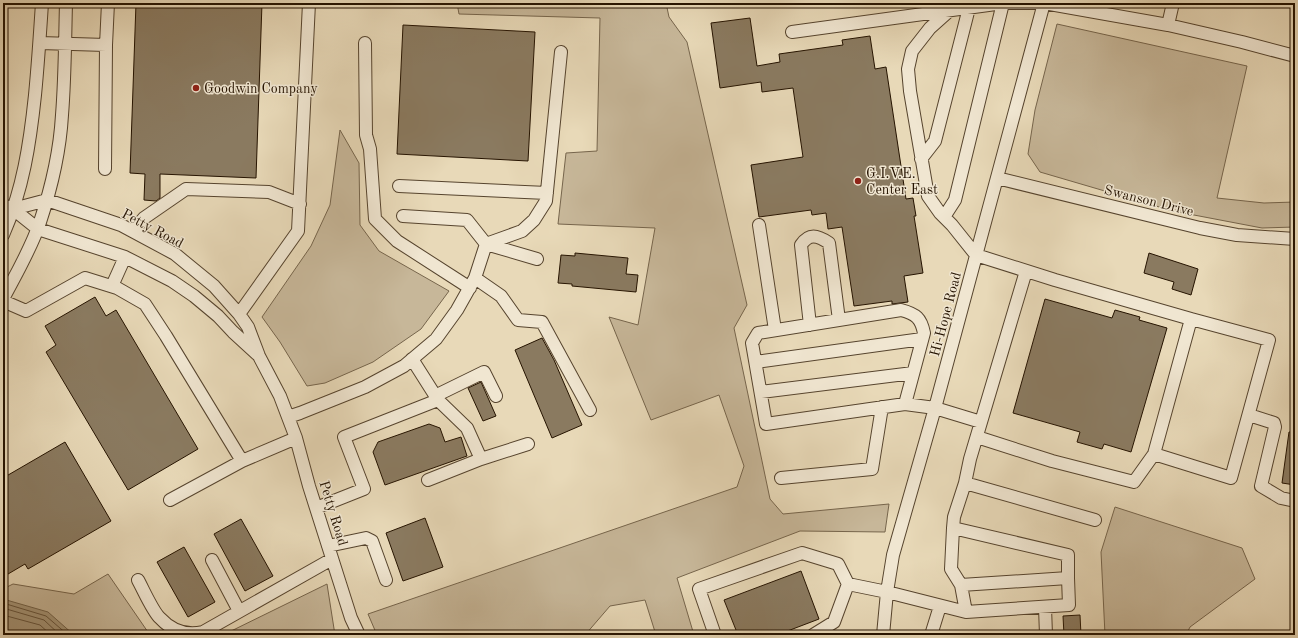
<svg xmlns="http://www.w3.org/2000/svg" width="1298" height="638" viewBox="0 0 1298 638" font-family="'Old Standard TT',serif">
	<style>
		.green { fill: #c7b799; stroke: #76654c }
		.water { fill: #a69679; stroke: #726249 }
		.lines { fill: none; stroke-linecap: round; stroke-linejoin: round }
		.shore { stroke: #66543c; stroke-width: 1 }
		.building { fill: #8a7a60; stroke: #251300 }
		.minor-casing { stroke: #56442e; stroke-width: 14 }
		.minor { stroke: #f0e6d1; stroke-width: 12 }
		.poi-dot { fill: #8f2418; stroke: #f0e6d1; stroke-width: 1.5 }
		.labels { text-anchor: middle; stroke-width: 3; stroke-linejoin: round; paint-order: stroke }
		.poi-label { font-size: 14px; fill: #251300; stroke: #f0e6d1; text-anchor: start }
		.street-label { font-size: 14px; fill: #251300; stroke: #f0e6d1 }
	</style>
	<rect width="100%" height="100%" fill="#e8d9b8"/>
	<filter id="stains"><feTurbulence type="fractalNoise" baseFrequency=".005" numOctaves="4"/><feColorMatrix values="0 0 0 0 .2 0 0 0 0 .09 0 0 0 0 .02 0 0 0 .5 -.17"/></filter>
	<radialGradient id="worn" r=".72"><stop offset=".6" stop-color="#630" stop-opacity="0"/><stop offset="1" stop-color="#630" stop-opacity=".3"/></radialGradient>
	<!-- green -->
	<path class="green" d="M457,3H666L669,17L687,42L747,305L734,328L770,499L783,514L889,504L885,532L800,531L677,578L694,635H656L645,600L610,606L585,635H377L368,614L737,487L744,466L719,395L651,420L609,317L638,325L655,228L558,224L566,153L597,151L600,18L459,14Z
		M1057,24L1247,66L1217,198L1264,203L1295,202V227L1262,228L1173,211L1040,172L1028,154L1035,110Z
		M340,130L359,163L360,225L379,251L449,291L421,329L373,362L325,383L307,386L280,342L262,317L311,246L330,205Z
		M1115,507L1242,548L1255,579L1190,627L1186,635H1105L1101,552Z
		M108,574L150,635H3V589L13,584L74,594Z
		M327,584L335,635H223Z"/>
	<!-- water -->
	<path class="water" d="M3,599L48,612L74,635H3Z"/>
	<g class="lines">
		<!-- shore -->
		<path class="shore" d="M3,603L46,616L68,635
			M3,608L44,620L60,635
			M3,615L40,625L51,635"/>
	</g>
	<!-- building -->
	<path class="building" d="M136,3H262L256,178L160,174V198L156,201L144,200L145,174L130,173Z
		M750,18L757,66L780,62L779,54L843,45L842,40L870,36L875,69L886,67L906,199L913,198L916,216H914L923,273L904,276L908,302L892,304V301L854,306L842,227L828,229L826,213L812,215L811,210L759,217L751,165L803,157L793,88L762,92L761,82L720,88L711,23Z
		M403,25L535,32L528,161L397,154Z
		M575,253L628,258L626,274L638,275L636,292L572,286V284L558,283L561,255L575,256Z
		M1149,253L1198,269L1191,295L1172,289L1174,282L1144,273Z
		M95,297L106,316L116,310L198,449L128,490L46,352L56,345L45,326Z
		M1045,299L1112,318L1115,310L1140,317L1139,320L1167,328L1131,452L1104,444L1102,449L1077,442L1080,432L1013,413Z
		M542,338L554,360L582,425L552,438L515,350Z
		M481,382L496,416L483,421L468,388Z
		M429,424L440,428L445,442L461,437L467,456L385,485L373,452L378,442Z
		M1289,432H1295V485L1282,483Z
		M65,442L111,521L28,569L25,564L3,577V478Z
		M425,518L443,567L403,581L386,533Z
		M241,519L273,576L245,591L214,534Z
		M184,547L215,602L188,617L157,562Z
		M801,571L819,619L777,635H738L724,600Z
		M1080,615L1081,635H1064L1063,616Z"/>
	<g class="lines">
		<defs>
			<path id="minor" d="M949,11L930,28L912,51L908,69L910,91L928,196L940,213L952,225L976,255L1055,280L1191,319L1154,454L1134,482L1052,461L977,437
				M1168,25L1173,3
				M792,32L1003,3H1044L1168,25L1242,42L1295,56
				M40,43L106,45
				M365,43L366,135L370,149L375,219L397,241L470,288
				M921,159L935,141L969,8L967,3
				M105,169L106,45L108,3
				M997,178L1200,228L1237,235L1295,239
				M399,186L547,193
				M3,205L13,209L38,229L125,257L172,281L194,296L218,316L233,332L257,354
				M13,209L47,200L121,225L175,254L214,286L239,314L248,327L259,356L280,396L296,438L309,486L351,618L359,635
				M403,216L467,220L486,244L537,259
				M944,217L955,200L1003,3
				M759,225L775,330
				M133,231L144,218L186,189L269,192L300,204
				M3,235C23,190 30,143 35,95C38,64 40,34 42,3
				M486,244L522,231L534,220L546,201L561,52
				M1026,271L970,459L965,483L1095,520
				M475,278L501,296L518,320L542,322L590,410
				M112,286L125,257
				M3,299C16,274 31,249 40,222C51,189 60,150 62,115C65,78 65,40 66,3
				M3,301L26,311L85,278L117,288L145,304L166,336L242,461L296,438
				M239,314L298,231L309,3
				M810,325L801,245C809,233 817,235 829,243L839,320
				M756,362L922,339
				M761,392L913,373
				M435,396L484,372L496,396
				M905,404L924,333C921,318 916,314 901,310L758,333L752,343L766,424L905,404L935,408L981,422
				M1249,415L1271,422L1274,423L1275,427L1261,486L1281,498L1295,501
				M288,417L300,413L365,387L404,366L436,339L457,310L475,278L486,244
				M1154,454L1231,478L1269,340L1191,319
				M481,459L528,444
				M781,478L872,469L882,407
				M428,480L481,459L467,428L438,400
				M965,483L954,517L953,528L1068,555V578L961,585L966,612
				M170,500L242,461
				M316,508L364,489L344,437L438,400L412,359
				M953,528L951,569L961,585
				M328,546L366,538L372,541L386,580
				M212,560L239,611
				M138,580C143,589 153,612 160,618C171,630 186,636 203,632L332,559
				M848,584L887,592L966,612L1069,605L1068,578
				M1045,607L1046,635
				M715,635L699,589L802,553L838,564L848,584L834,622L813,635
				M883,635L887,592L893,555L935,408L1044,3
				M931,635L940,606"/>
		</defs>
		<!-- minor casing -->
		<use href="#minor" class="minor-casing"/>
		<!-- minor -->
		<use href="#minor" class="minor"/>
	</g>
	<!-- markers -->
	<g class="poi-dot">
		<circle cx="196" cy="88" r="4"/>
		<circle cx="858" cy="181" r="4"/>
	</g>
	<g class="labels">
		<!-- poi labels -->
		<g class="poi-label">
			<text x="204" y="93">Goodwin Company</text>
			<text x="866" y="178">G.I.V.E.<tspan x="866" dy="16">Center East</tspan></text>
		</g>
		<!-- street labels -->
		<g class="street-label">
			<text transform="translate(1149 200) rotate(14)" y="5">Swanson Drive</text>
			<text transform="translate(153 228) rotate(28)" y="5">Petty Road</text>
			<text transform="translate(945 314) rotate(-75)" y="5">Hi-Hope Road</text>
			<text transform="translate(334 513) rotate(73)" y="5">Petty Road</text>
		</g>
	</g>
	<!-- margin -->
	<rect width="1298" height="638" fill="none" stroke="#e8d9b8" stroke-width="16"/>
	<rect x="4" y="4" width="1290" height="630" fill="none" stroke="#251300" stroke-width="2"/>
	<rect x="8" y="8" width="1282" height="622" fill="none" stroke="#251300"/>
	<rect width="100%" height="100%" filter="url(#stains)"/>
	<rect width="100%" height="100%" fill="url(#worn)"/>
</svg>
